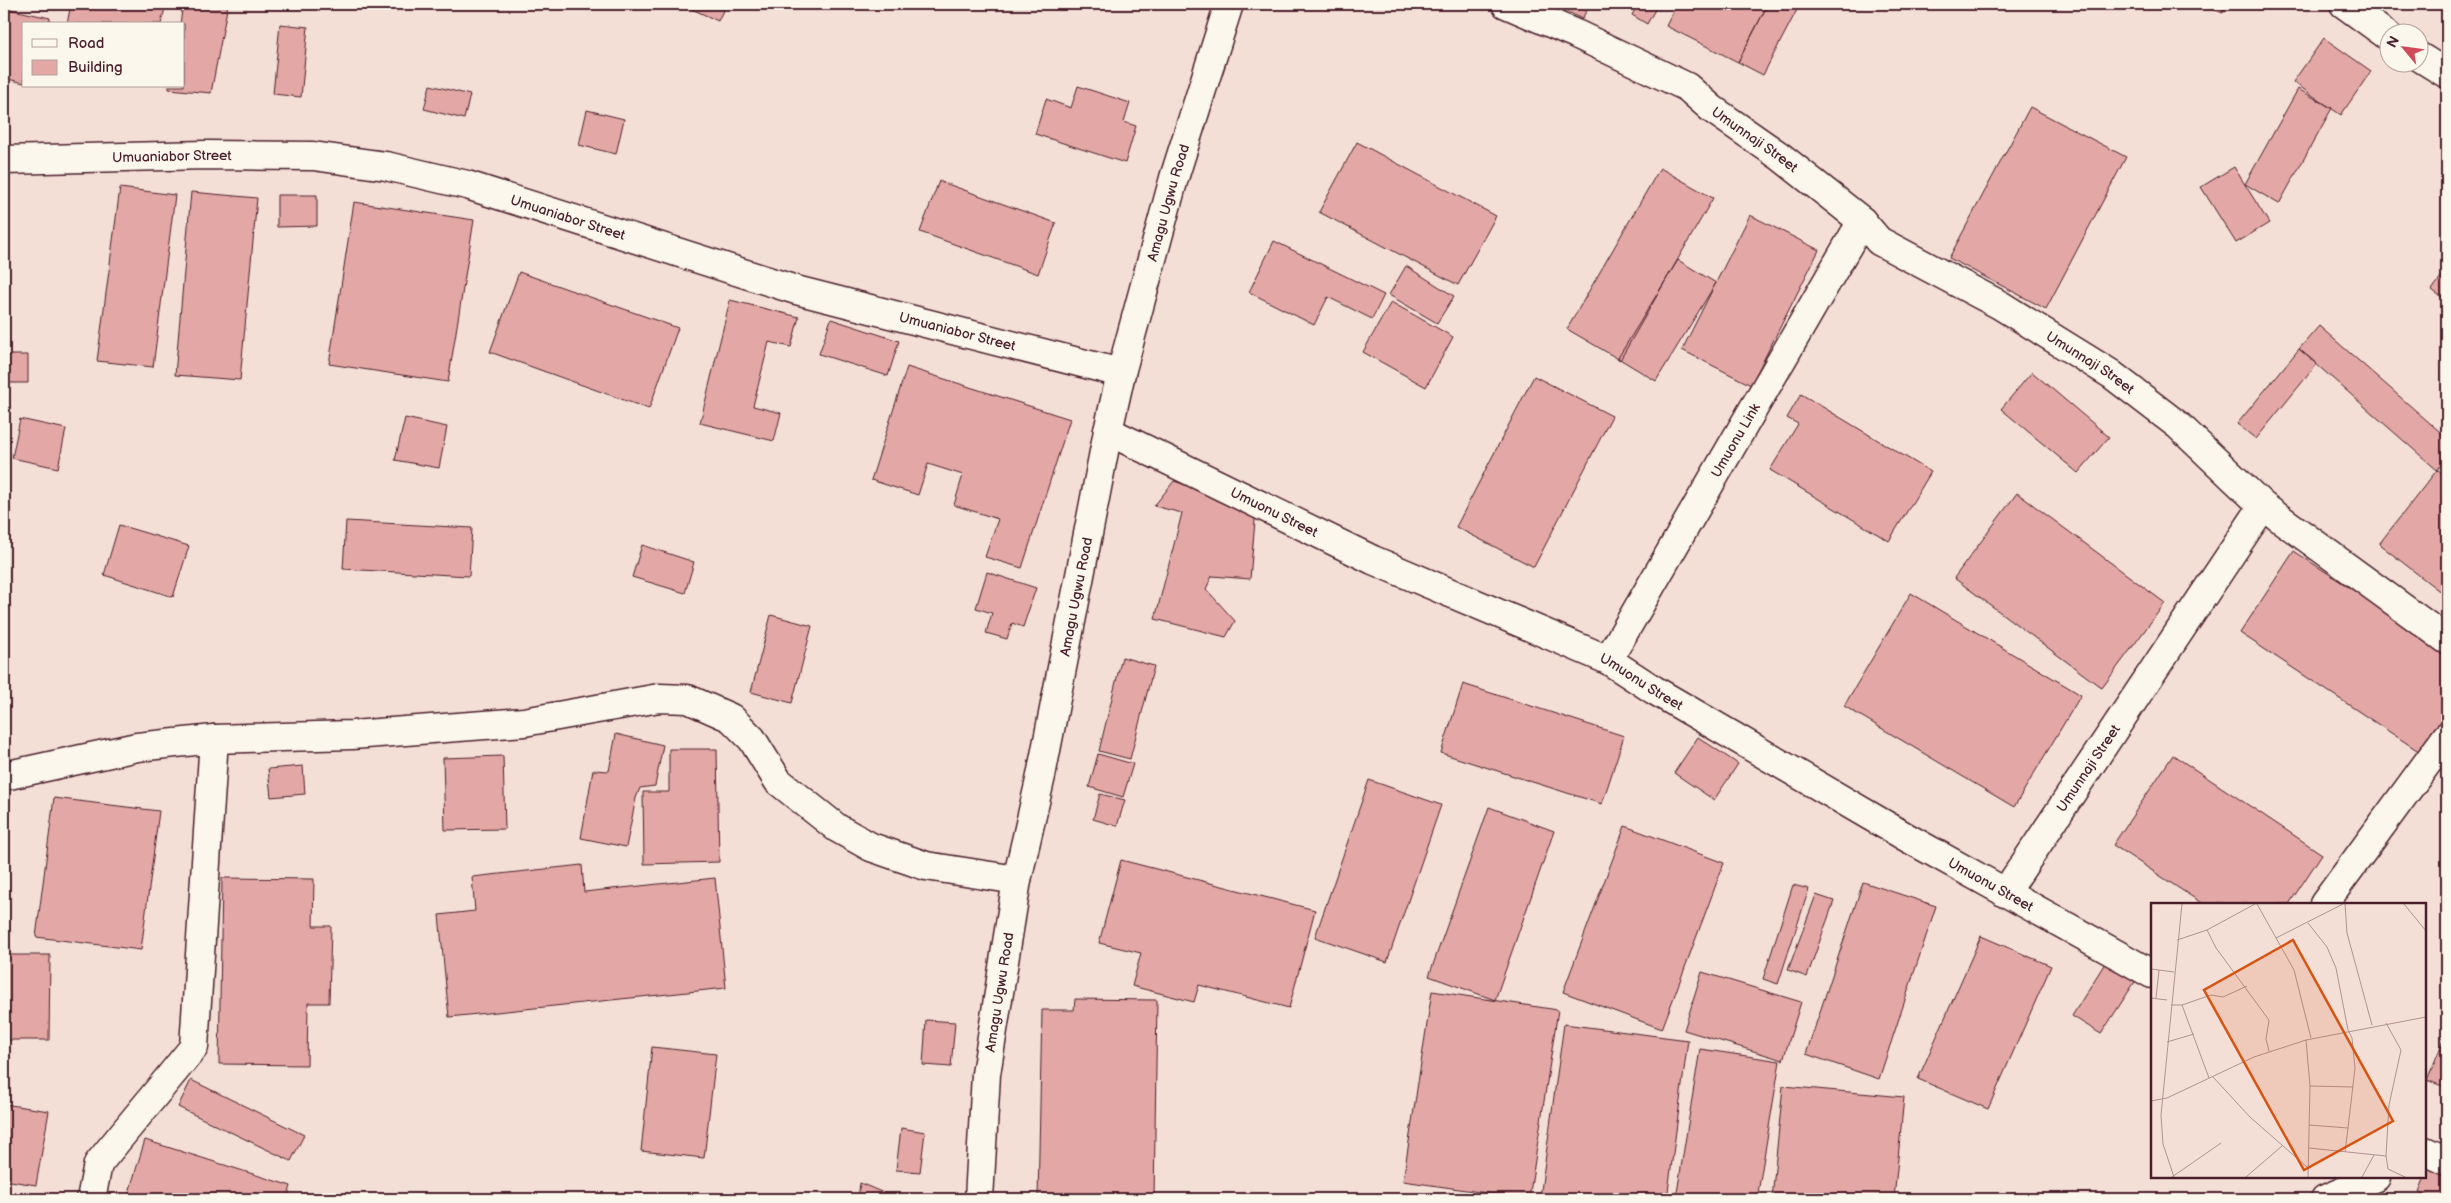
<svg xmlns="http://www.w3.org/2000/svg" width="2451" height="1203" viewBox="0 0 2451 1203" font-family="'Balsamiq Sans',sans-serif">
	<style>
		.building { fill: #e3a8a5; stroke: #4a1f2b }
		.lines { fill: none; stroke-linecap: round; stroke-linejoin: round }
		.street-casing { stroke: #4a1f2b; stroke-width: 31 }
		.secondary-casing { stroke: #4a1f2b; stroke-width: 31 }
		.street { stroke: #fbf7ec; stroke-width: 28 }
		.secondary { stroke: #fbf7ec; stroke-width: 28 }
		.labels { text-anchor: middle; stroke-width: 4.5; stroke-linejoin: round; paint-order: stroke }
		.street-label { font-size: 14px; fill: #4a1f2b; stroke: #fbf7ec }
		.inset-road { fill: none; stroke: #b09292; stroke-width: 1 }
		.view { fill: #d8530f; fill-opacity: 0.15; stroke: #d8530f; stroke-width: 2.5 }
		.inset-edge { fill: none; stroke: #4a1f2b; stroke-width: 2.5 }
	</style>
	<rect width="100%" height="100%" fill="#f4dfd7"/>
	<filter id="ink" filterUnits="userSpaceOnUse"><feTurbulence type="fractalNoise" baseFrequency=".02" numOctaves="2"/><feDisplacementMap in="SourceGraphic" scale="10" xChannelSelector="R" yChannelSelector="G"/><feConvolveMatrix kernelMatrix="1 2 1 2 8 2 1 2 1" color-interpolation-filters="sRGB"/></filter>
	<g filter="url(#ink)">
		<!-- building -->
		<path class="building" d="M71,4H166L161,24H67Z
			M183,4H228L211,93L169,89V86H184V24H180Z
			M681,4H726L718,21Z
			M1562,4H1590L1582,19L1560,8Z
			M1638,4H1658L1647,24L1632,15Z
			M1677,4H1768L1738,62L1666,26Z
			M1768,4H1800L1763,75L1738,62Z
			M2199,4H2227L2223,13Z
			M4,8L50,18L49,24H24V83L4,78Z
			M280,24L308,27L301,97L273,94Z
			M2324,38L2371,71L2341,115L2293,82Z
			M430,85L470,95L464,119L424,109Z
			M1078,86L1130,103L1124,122L1136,126L1125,163L1035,134L1046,99L1071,108Z
			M2298,89L2332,108L2279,204L2245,184Z
			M2030,107L2126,157L2046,309L1949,258Z
			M587,110L624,119L616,154L579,145Z
			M1357,142L1496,216L1458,285L1319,212Z
			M2234,167L2269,223L2236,243L2201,187Z
			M1660,168L1713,198L1620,360L1567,329Z
			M939,181L1056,223L1038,274L920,232Z
			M120,188L175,195L153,367L97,361Z
			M191,192L257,198L240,380L175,375Z
			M277,195H317V226L277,227Z
			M354,202L474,220L448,382L329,364Z
			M1750,215L1819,250L1751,385L1682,350Z
			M1274,241L1384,295L1372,319L1328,297L1314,325L1249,292Z
			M1678,260L1716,283L1656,381L1618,358Z
			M1406,266L1454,296L1437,323L1389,295Z
			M2447,269V301L2432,290Z
			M519,272L678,328L649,409L490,352Z
			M730,300L799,317L791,347L769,342L753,406L781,413L774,441L700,423Z
			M1391,302L1453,337L1426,387L1363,352Z
			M831,319L899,341L888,376L819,354Z
			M2319,326L2447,438V458L2437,470L2299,349Z
			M2299,349L2317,364L2256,439L2237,424Z
			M4,355H28V383H4Z
			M907,367L1070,419L1022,568L985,557L998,519L954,505L963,475L928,464L918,495L871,480Z
			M2032,372L2109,437L2078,473L2001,409Z
			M1534,376L1612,416L1534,567L1456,527Z
			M1801,394L1931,472L1889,541L1770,470L1798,424L1787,418Z
			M405,418L447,427L439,468L395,460Z
			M20,419L66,429L58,468L12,458Z
			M2437,470L2447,478V597L2379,544Z
			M1174,481L1256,509L1250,579L1212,576L1206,589L1235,621L1226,637L1155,619L1182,513L1154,506Z
			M2017,493L2165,603L2102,688L1954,578Z
			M346,521L472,528L469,576L343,569Z
			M119,525L189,546L173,597L104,575Z
			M642,545L694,562L685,593L632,577Z
			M2294,551L2447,652V718L2423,754L2240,633Z
			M987,572L1036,588L1023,627L1012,623L1007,639L986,633L992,613L976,608Z
			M1911,593L2081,695L2014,807L1844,706Z
			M771,615L812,626L792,703L751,692Z
			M1122,657L1154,666L1130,759L1099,751Z
			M1463,684L1624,736L1602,804L1441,753Z
			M616,734L663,745L655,786L640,788L636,798L626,847L581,838L593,770L609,771Z
			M1698,737L1738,764L1714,800L1674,773Z
			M669,749H717L719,862L644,864L643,792H669Z
			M1098,754L1133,764L1123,797L1089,787Z
			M2173,755L2322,854L2289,904H2203L2113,845Z
			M503,756L505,829L445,830L443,758Z
			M303,766L305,794L271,797L268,769Z
			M1369,780L1441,805L1387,962L1315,937Z
			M1100,794L1125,800L1117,826L1093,819Z
			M54,798L159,811L141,950L36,937Z
			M4,802H6L5,955H50L49,1040H4Z
			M1489,807L1554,831L1495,1000L1429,976Z
			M1625,826L1724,863L1662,1029L1563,992Z
			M1121,860L1315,910L1289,1008L1199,985L1194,1002L1132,986L1141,953L1099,943Z
			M582,865L584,892L715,878L726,988L449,1017L439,915L475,911L472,877Z
			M222,878L314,879L313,926H331L329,1003H308L307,1065L219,1064Z
			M1863,882L1936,906L1879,1079L1806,1054Z
			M1793,885L1809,889L1778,984L1763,979Z
			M1816,895L1834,901L1807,977L1788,970Z
			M1981,936L2051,966L1988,1109L1918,1079Z
			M2110,955L2140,974L2101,1034L2072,1016Z
			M1702,972L1801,1002L1783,1060L1684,1030Z
			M1432,991L1558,1010L1529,1199L1403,1181Z
			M1075,999L1157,1000L1154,1199H1038L1042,1010H1074Z
			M926,1020L955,1022L951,1067L923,1065Z
			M1564,1024L1688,1040L1667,1199L1540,1198Z
			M2444,1039L2447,1041V1088L2427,1080Z
			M652,1047L716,1054L704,1158L641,1151Z
			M1700,1049L1780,1061L1757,1199H1676Z
			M191,1080L304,1135L291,1161L178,1107Z
			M1783,1086L1904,1097L1894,1199H1772Z
			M4,1104L49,1111L36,1185L4,1180Z
			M901,1128L925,1132L920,1172L896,1170Z
			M145,1140L291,1186L287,1199H127Z
			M2432,1159L2447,1165V1199H2437L2419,1192Z
			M860,1183L898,1199H858Z"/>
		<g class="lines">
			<defs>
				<g id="street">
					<path id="s1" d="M1506,4L1576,34L1687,87L1712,109L1781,157L1862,221L1879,241L2000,305L2111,374L2179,426L2263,506L2005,893"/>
					<path d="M2344,4L2388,36"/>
					<path d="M2418,56L2447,74"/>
					<path id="s2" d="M4,160L205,155L313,156L386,166L467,185L796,290L1121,373"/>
					<path id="s3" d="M1108,431L1373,560L1608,660L1654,690L1906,837L2152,974"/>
					<path d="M2263,506L2447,640"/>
					<path id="s4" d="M1608,660L1862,221"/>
					<path d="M4,776L137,747L214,739L352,735L524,722L659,698L688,699L731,718L752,739L778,781L837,828L871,847L926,866L1017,880"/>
					<path d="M2324,904L2447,736"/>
					<path d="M2425,1151L2447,1161"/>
					<path d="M91,1199L98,1164L194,1047L214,739"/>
					<path d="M2325,1199L2376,1177"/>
				</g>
				<g id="secondary">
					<path id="s5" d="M979,1199L986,1074L1017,880L1041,776L1108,431L1121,373L1174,178L1229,4"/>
				</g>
			</defs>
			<!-- street casing -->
			<use href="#street" class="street-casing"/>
			<!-- secondary casing -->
			<use href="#secondary" class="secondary-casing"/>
			<!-- street -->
			<use href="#street" class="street"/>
			<!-- secondary -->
			<use href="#secondary" class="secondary"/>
		</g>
	</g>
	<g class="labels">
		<!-- street labels -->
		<g class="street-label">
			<text dy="5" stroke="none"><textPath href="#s1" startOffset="285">Umunnaji Street</textPath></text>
			<text dy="5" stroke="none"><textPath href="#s2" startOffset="168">Umuaniabor Street</textPath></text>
			<text dy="5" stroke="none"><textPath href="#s5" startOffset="1016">Amagu Ugwu Road</textPath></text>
			<text dy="5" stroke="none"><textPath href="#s2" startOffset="572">Umuaniabor Street</textPath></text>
			<text dy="5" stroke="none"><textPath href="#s2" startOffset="978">Umuaniabor Street</textPath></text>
			<text dy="5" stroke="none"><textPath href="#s1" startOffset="690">Umunnaji Street</textPath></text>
			<text dy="5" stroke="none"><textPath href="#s4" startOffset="254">Umuonu Link</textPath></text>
			<text dy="5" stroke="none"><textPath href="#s3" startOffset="185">Umuonu Street</textPath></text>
			<text dy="5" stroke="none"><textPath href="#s5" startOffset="611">Amagu Ugwu Road</textPath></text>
			<text dy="5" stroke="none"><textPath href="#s3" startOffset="590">Umuonu Street</textPath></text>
			<text transform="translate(2088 768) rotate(-56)" y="5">Umunnaji Street</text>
			<text dy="5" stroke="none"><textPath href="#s3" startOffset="994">Umuonu Street</textPath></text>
			<text dy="5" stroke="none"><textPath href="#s5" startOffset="208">Amagu Ugwu Road</textPath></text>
		</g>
	</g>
	<!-- overview -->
	<g transform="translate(2151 903)">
		<rect width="275" height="275" fill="#f4dfd7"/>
		<path class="inset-road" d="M106,1L143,67L160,135M194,1L196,30L221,122M253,1L275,28M157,20L176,44L185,65L197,127L201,135L204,165L197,225L158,222M56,27L65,45L118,117L115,136L118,148M125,35L192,1M26,37L56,27L104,1M0,66L23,69M0,95L16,97M5,95L8,67M20,102H31L60,92L72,94L96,83M31,102L58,175M235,120L250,147L238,202L235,253M155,137L159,183L157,274M16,139L43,131M62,174L99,214L156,264M159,183L202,184M0,198L16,195L103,154L155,137L275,114M158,245L235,253L237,266L254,274M194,249L197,225M21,274L70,240M23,274L12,241L10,212L31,1M95,274L131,243M211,274L223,252"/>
		<path class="view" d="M142,37L242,218L153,267L53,87Z"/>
		<rect width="275" height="275" class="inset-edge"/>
	</g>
	<!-- margin -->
	<rect width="2451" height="1203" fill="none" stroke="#fbf7ec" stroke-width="20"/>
	<rect x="10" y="10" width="2431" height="1183" fill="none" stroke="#4a1f2b" stroke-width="2" filter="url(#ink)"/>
	<!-- legend -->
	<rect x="22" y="22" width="162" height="65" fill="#fbf7ec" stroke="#b4a19f"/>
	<rect x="32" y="39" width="25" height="8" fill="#fbf7ec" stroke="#b4a19f"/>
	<text x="68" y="48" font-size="15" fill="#4a1f2b">Road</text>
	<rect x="32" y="60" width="25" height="15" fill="#e3a8a5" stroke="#b4a19f"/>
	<text x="68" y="72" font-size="15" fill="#4a1f2b">Building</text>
	<!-- north arrow -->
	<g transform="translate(2404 48) rotate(299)"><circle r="24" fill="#fbf7ec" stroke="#b4a19f"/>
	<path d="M0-4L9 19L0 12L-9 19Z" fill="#d1495b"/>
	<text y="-8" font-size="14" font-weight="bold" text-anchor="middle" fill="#4a1f2b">N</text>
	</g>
</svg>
